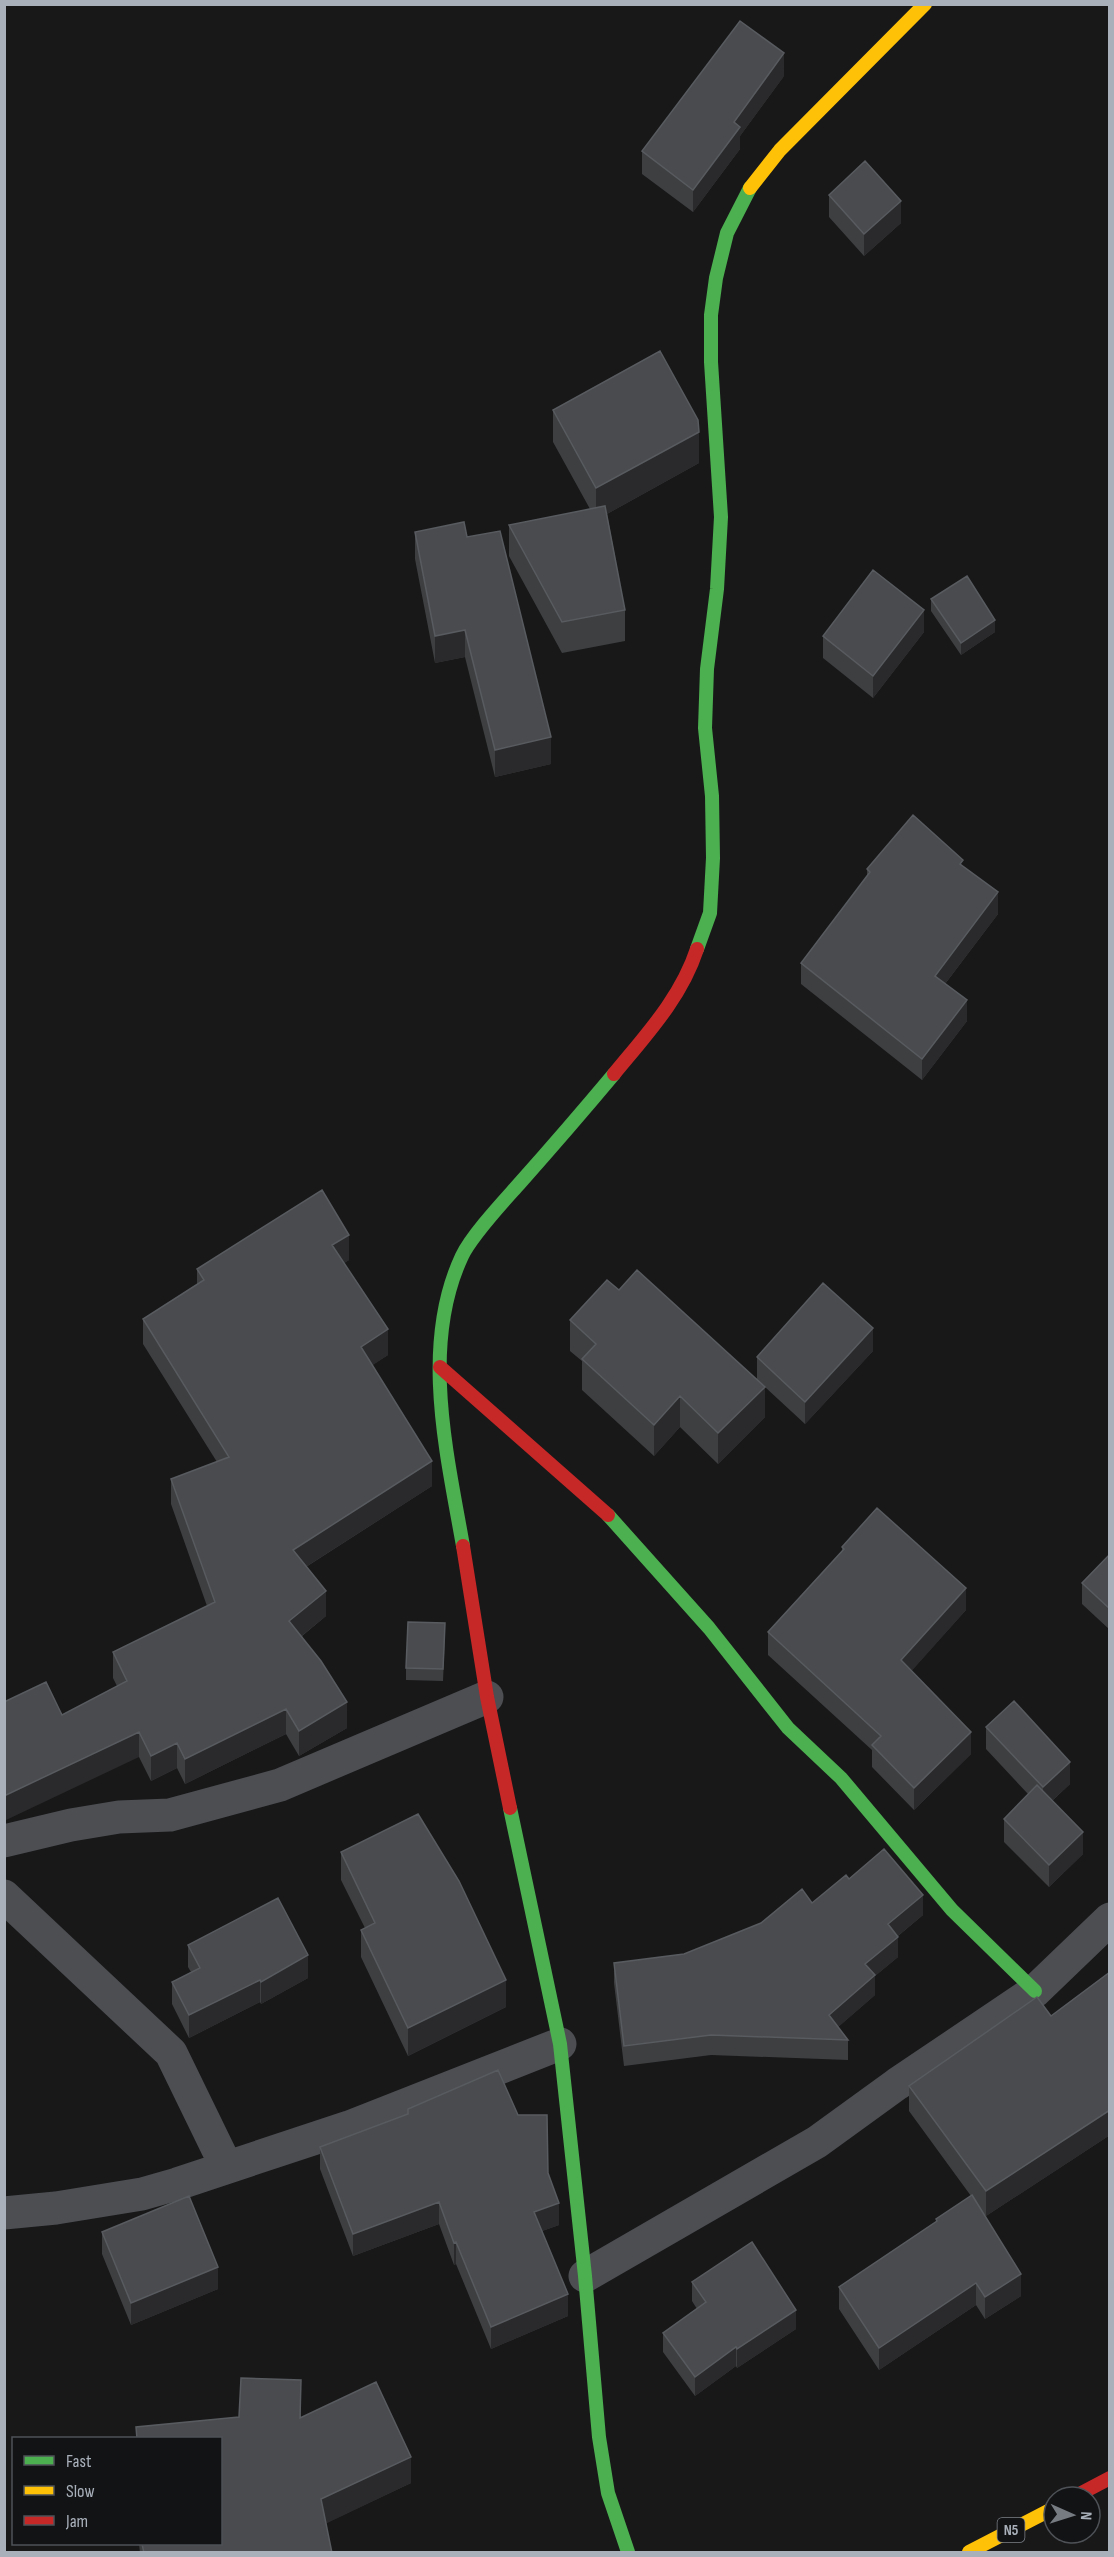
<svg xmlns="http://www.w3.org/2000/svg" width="1114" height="2557" viewBox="0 0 1114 2557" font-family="'Sofia Sans Condensed',sans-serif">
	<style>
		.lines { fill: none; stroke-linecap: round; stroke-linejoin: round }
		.street { stroke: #4c4e52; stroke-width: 33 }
		.fast { stroke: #4caf50; stroke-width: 14 }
		.slow { stroke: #ffc107; stroke-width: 14 }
		.jam { stroke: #c62828; stroke-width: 14 }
		.wall { fill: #3e3f41 }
		.shaded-wall { fill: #2a2a2c }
		.building { fill: #4a4b4e; stroke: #585b5f; stroke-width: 1.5 }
		.labels { text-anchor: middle; stroke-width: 6; stroke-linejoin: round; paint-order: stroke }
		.shield { fill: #121315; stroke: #7c8188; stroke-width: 1.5 }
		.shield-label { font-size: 15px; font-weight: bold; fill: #a9b0ba }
	</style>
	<rect width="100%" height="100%" fill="#181819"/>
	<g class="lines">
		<!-- street -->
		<path class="street" d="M4,1841L71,1825L119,1817L170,1815L280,1785L487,1697
			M4,1896L171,2053L226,2166
			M4,2213L56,2208L142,2194L177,2184L349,2127L560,2044
			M585,2276L817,2142L897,2084L1035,1991L1110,1919"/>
		<!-- fast -->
		<path class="fast" d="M697,949L710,913L713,858L712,796L705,728L707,669L717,589L721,517L711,362V315L716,278L727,233L750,188
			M608,1515L709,1628L788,1728L841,1778L952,1910L1035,1991
			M463,1546C447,1454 420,1345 462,1256C472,1235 503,1202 519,1184C551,1148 583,1111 614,1074
			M510,1808L560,2044L585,2276L599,2437L608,2493L628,2552"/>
		<!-- slow -->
		<path class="slow" d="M750,188L780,150L925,4
			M969,2552L1054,2508"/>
		<!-- jam -->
		<path class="jam" d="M614,1074C646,1035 681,998 697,949
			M440,1367L608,1515
			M463,1546L487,1697L510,1808
			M1074,2497L1110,2478"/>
	</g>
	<!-- wall -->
	<path class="wall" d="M784,76L740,136V149L693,212L642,174V151Z
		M829,195L901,223L864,256L829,217Z
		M553,410L699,463L607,514L625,610V641L562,653L509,556V525L590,509L553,442Z
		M415,532L467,537L551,764L495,777L465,657L435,663L415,559Z
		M931,599L995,632L961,655L931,611Z
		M924,632L873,698L823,658V636Z
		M963,866L998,914L945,984L967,1021L922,1080L801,984V963L867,877V869Z
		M349,1260L344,1263L388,1355L372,1365L432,1486L306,1567L326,1616L302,1636L347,1728L299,1756L286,1734L185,1784L177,1768L151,1781L139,1757L62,1715L117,1686L113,1678V1652L207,1606L171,1504V1479L217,1462L143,1344V1319L197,1284V1269Z
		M619,1290L757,1379V1357L873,1351L805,1424L765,1387V1417L718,1464L680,1427L654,1456L582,1390V1361L570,1351V1320Z
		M842,1547L966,1610L911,1671L971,1754L914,1810L872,1767V1750L768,1655V1632L842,1551Z
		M1110,1554V1630L1082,1604V1583Z
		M445,1635L443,1681L406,1680V1668Z
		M986,1727L1070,1784L1052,1801L1083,1854L1049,1887L1004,1842V1819L1028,1794L986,1749Z
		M341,1852L506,2007L408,2056L361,1957V1930L365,1928L341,1880Z
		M849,1879L923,1915L898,1936V1957L875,1976V1995L838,2027L848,2040V2060L711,2055L624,2066L614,1983V1963L684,1954L812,1903Z
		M188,1945L308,1978L261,2004L260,2002L189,2038L172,2004V1982L191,1972L188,1967Z
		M1110,1972V2135L986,2216L980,2209L1021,2296L985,2319L976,2305L879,2370L839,2309V2287L936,2222V2219L971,2196L909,2111V2086L1051,2016Z
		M408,2114L518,2115L548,2173L559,2225L542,2231L568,2316L491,2349L456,2264L454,2265L439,2224L353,2256L320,2169V2147Z
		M102,2232L218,2289L131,2325L102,2254Z
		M692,2282L796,2329L737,2368L736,2366L695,2396L663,2352V2333L697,2309L692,2301Z
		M301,2406V2418L411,2483L326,2523L332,2553H140L139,2544H220V2439H136V2427L239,2417Z"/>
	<!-- shaded-wall -->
	<path class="shaded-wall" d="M784,53V76L740,136V149L693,212V190L734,122Z
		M901,201V223L864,256V234Z
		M699,432V463L596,520V488Z
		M924,610V632L873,698V676Z
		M995,620V632L961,655V643Z
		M465,630V657L435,663V636Z
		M551,737V764L495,777V750Z
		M998,892V914L935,997V976Z
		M967,1000V1021L922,1080V1059Z
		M349,1235V1260L332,1271V1245Z
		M873,1328V1351L805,1424V1402Z
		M388,1329V1355L361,1373V1347Z
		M765,1387V1417L718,1464V1433Z
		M680,1396V1427L654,1456V1425Z
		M432,1461V1486L293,1575V1550Z
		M966,1588V1610L901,1683V1660Z
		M326,1591V1616L289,1646V1621Z
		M347,1702V1728L299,1756V1731Z
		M286,1709V1734L185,1784V1759Z
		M139,1732V1757L4,1821V1796Z
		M971,1732V1754L914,1810V1788Z
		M177,1743V1768L151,1781V1756Z
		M1070,1762V1784L1043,1809V1787Z
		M1083,1832V1854L1049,1887V1865Z
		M923,1895V1915L888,1944V1924Z
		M898,1937V1957L875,1976V1995L829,2035V2015L865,1964Z
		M308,1955V1978L261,2004V1982Z
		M260,1980V2002L189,2038V2015Z
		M506,1980V2007L408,2056V2028Z
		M1110,2110V2135L986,2216V2191Z
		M439,2202V2224L353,2256V2234Z
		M559,2203V2225L534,2234V2212Z
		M456,2242V2264L454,2265V2243Z
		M218,2267V2289L131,2325V2303Z
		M1021,2274V2296L985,2319V2297Z
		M976,2283V2305L879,2370V2348Z
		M568,2294V2316L491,2349V2327Z
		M796,2310V2329L737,2368V2349Z
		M736,2347V2366L695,2396V2377Z
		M411,2457V2483L321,2526V2499Z"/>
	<!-- building -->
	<path class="building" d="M740,21L784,53L734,122L740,127L693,190L642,151Z
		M865,161L901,201L864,234L829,195Z
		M660,351L698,420L699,432L596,488L553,410Z
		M605,506L625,610L562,622L509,525Z
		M464,522L467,537L500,531L551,737L495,750L465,630L435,636L415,532Z
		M873,570L924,610L873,676L823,636Z
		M967,576L995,620L961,643L931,599Z
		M913,815L963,860L960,864L998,892L935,976L967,1000L922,1059L801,963L870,872L867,869Z
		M322,1190L349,1235L332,1245L388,1329L361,1347L432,1461L293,1550L326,1591L289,1621L321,1661L347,1702L299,1731L286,1709L185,1759L177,1743L151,1756L139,1732L4,1796V1702L46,1682L62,1715L127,1681L113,1652L215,1602L171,1479L229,1457L143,1319L204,1280L197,1269Z
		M637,1270L765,1387L718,1433L680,1396L654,1425L582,1359L596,1344L570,1320L607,1280L619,1290Z
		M823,1283L873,1328L805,1402L757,1357Z
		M877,1508L966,1588L901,1660L971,1732L914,1788L872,1745L881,1736L768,1632L844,1549L842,1547Z
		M1110,1554V1609L1082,1583Z
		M408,1622L445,1623L443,1669L406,1668Z
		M1014,1701L1070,1762L1043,1787L986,1727Z
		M1037,1785L1083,1832L1049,1865L1004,1819Z
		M418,1814L459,1881L506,1980L408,2028L361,1930L375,1923L341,1852Z
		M884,1849L923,1895L888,1924L898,1937L865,1964L875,1975L829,2015L848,2040L711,2035L624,2046L614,1963L684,1954L761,1923L802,1889L812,1903L846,1875L849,1879Z
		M278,1898L308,1955L261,1982L260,1980L189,2015L172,1982L200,1968L188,1945Z
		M1110,1972V2110L986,2191L909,2086L1037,1997L1051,2016Z
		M498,2070L518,2115H547L548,2173L559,2203L534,2212L568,2294L491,2327L456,2242L454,2243L439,2202L353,2234L320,2147L408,2114V2109Z
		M972,2195L1021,2274L985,2297L976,2283L879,2348L839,2287L937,2221L936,2219Z
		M189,2196L218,2267L131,2303L102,2232Z
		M752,2242L796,2310L737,2349L736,2347L695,2377L663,2333L706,2302L692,2282Z
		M241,2378L301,2380L300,2418L376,2382L411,2457L321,2499L332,2553H144L142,2544H220V2439H137L136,2427L239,2417Z"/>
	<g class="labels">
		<!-- shield labels -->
		<rect class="shield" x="997.5" y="2518" width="27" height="24" rx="4.5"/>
		<g class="shield-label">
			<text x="1011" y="2535">N5</text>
		</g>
	</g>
	<!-- border -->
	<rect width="1114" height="2557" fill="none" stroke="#a9b0ba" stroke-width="12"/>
	<!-- legend -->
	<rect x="12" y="2437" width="210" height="108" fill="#121315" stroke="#4e5257" stroke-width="1.5"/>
	<rect x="24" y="2456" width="30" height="9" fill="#4caf50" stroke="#4e5257" stroke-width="1.5"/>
	<text x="66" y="2467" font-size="18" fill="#a9b0ba">Fast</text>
	<rect x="24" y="2486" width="30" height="9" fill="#ffc107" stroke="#4e5257" stroke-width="1.5"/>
	<text x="66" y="2497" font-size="18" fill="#a9b0ba">Slow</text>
	<rect x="24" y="2516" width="30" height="9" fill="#c62828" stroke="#4e5257" stroke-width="1.5"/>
	<text x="66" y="2527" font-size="18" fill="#a9b0ba">Jam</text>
	<!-- north arrow -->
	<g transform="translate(1072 2515) rotate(93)"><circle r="28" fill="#121315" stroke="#4e5257" stroke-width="1.5"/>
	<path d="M0-4.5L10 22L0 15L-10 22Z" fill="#767b82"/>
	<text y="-9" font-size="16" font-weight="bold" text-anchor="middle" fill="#a9b0ba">N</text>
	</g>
</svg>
